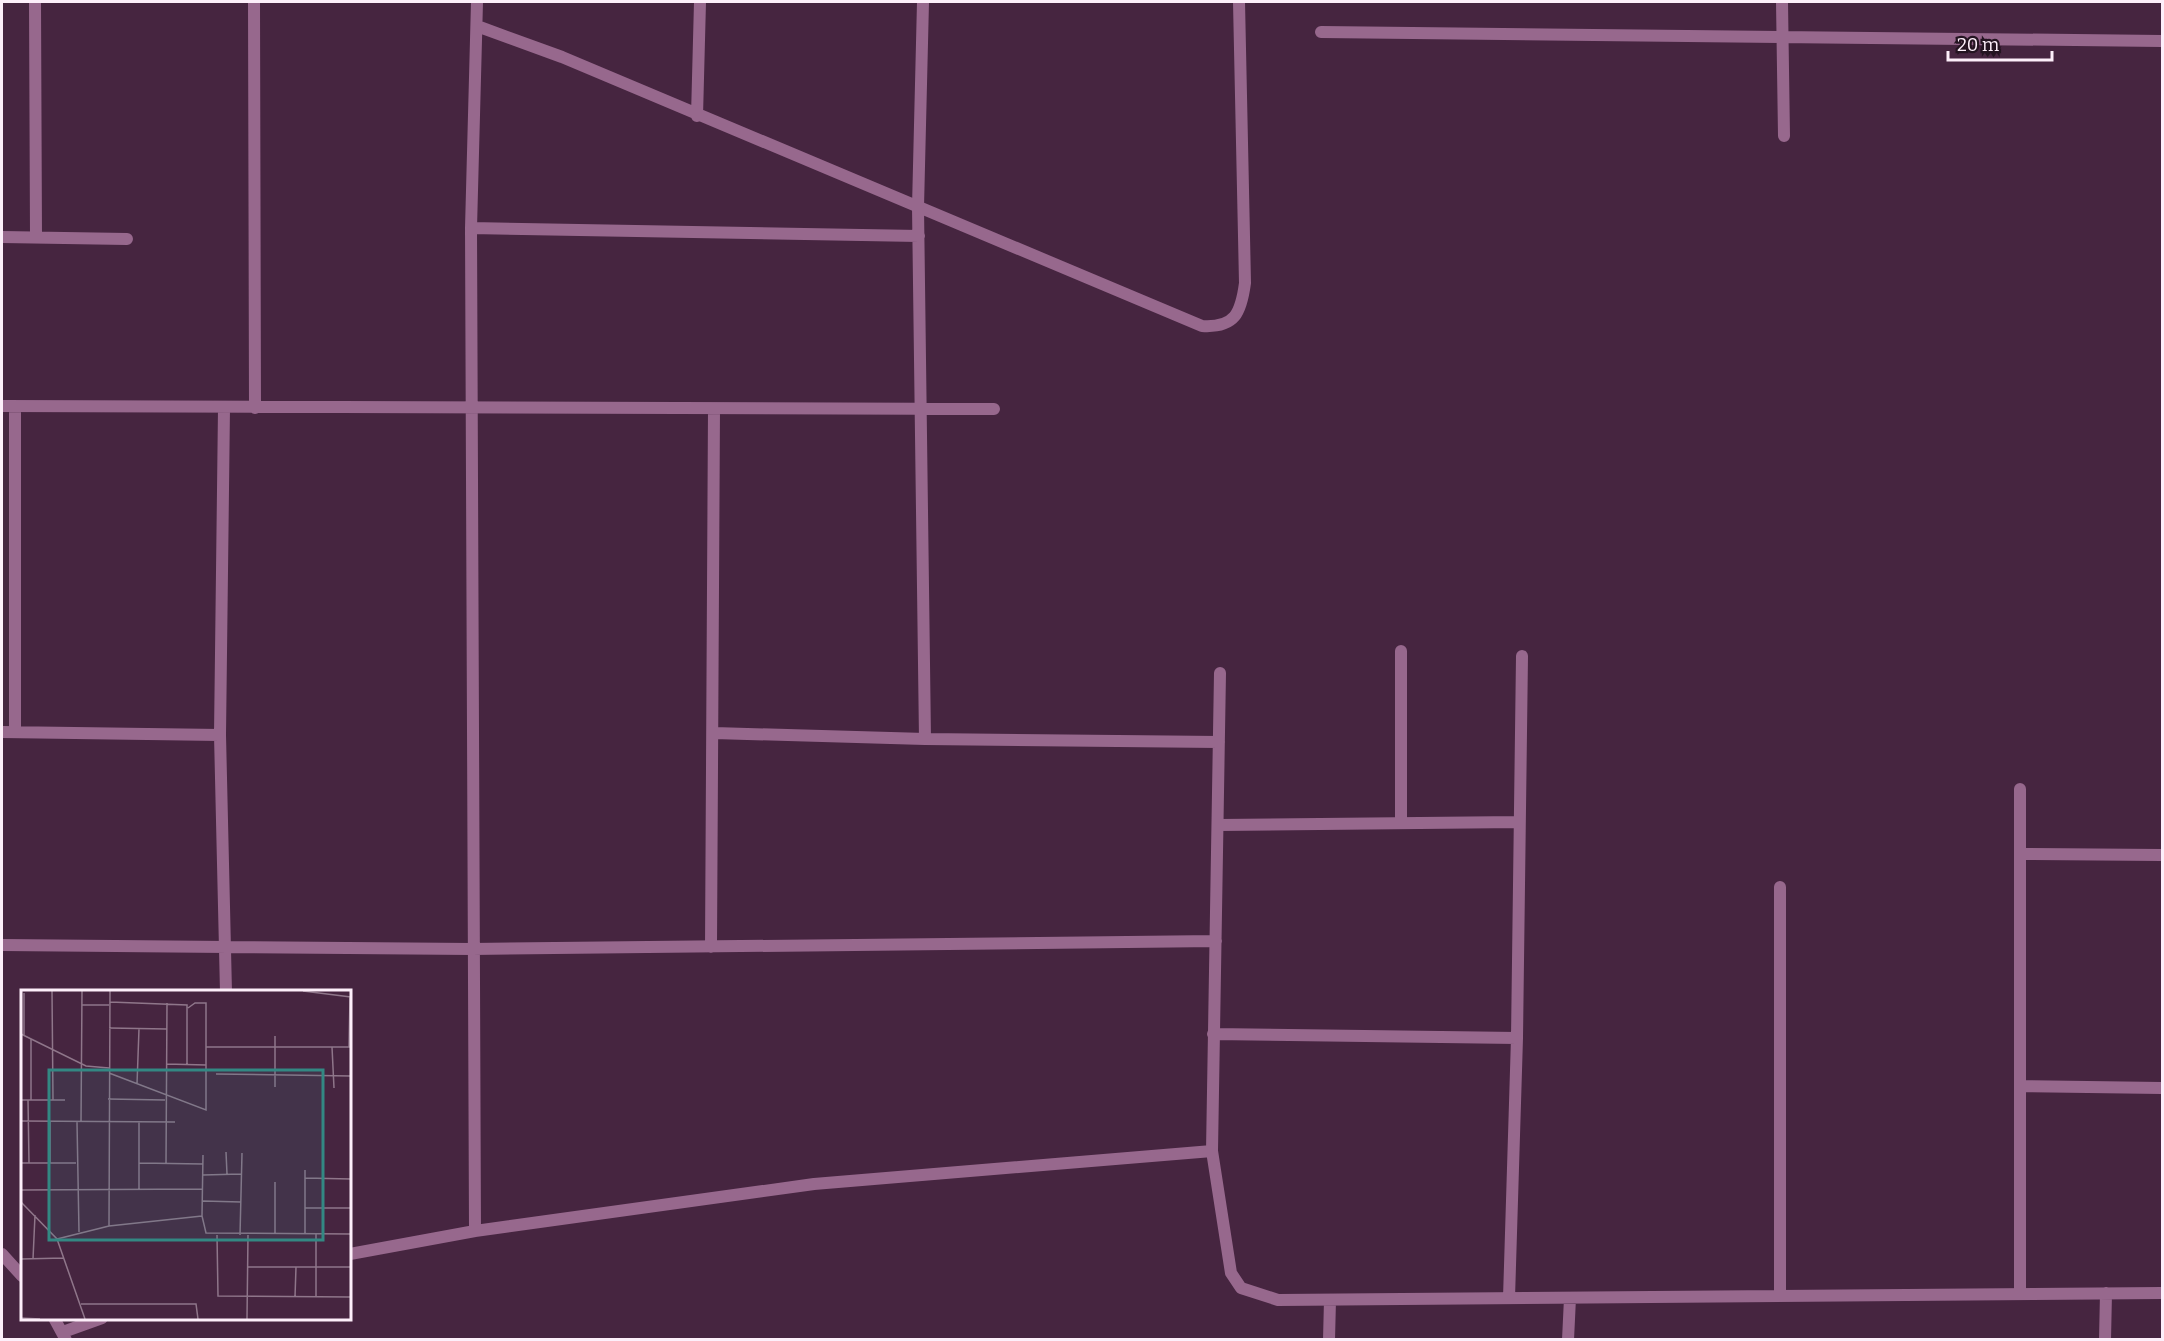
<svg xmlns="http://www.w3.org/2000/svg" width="2164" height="1341" viewBox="0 0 2164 1341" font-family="Bitter,serif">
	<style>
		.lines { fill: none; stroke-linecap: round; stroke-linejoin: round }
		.street { stroke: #97688d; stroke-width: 12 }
		.inset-road { fill: none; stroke: #8f768a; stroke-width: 1.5 }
		.view { fill: #338883; fill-opacity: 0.15; stroke: #338883; stroke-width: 3 }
		.inset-edge { fill: none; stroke: #fdeffa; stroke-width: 3 }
	</style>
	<rect width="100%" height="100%" fill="#462540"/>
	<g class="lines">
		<!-- street -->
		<path class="street" d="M35,2L36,237
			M254,2L255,408
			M923,2L918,207L925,739
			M1782,2L1784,136
			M477,26L562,57L1202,326C1235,328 1241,313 1245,283L1239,2
			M1321,32L2162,41
			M697,116L700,2
			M471,228L919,236
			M2,237L127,239
			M2,406L994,409
			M15,406V732
			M224,408L220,735L226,992
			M1401,651V823
			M1220,673L1212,1151L1231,1273L1241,1288L1278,1300L2162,1293
			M2,732L220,735
			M714,733L925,739L1219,742
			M2020,789V1294
			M1219,825L1519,822
			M2020,854L2162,855
			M1780,887V1295
			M2,945L472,949L1216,941
			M711,947L714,409
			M1213,1034L1517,1038
			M2020,1086L2162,1088
			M475,1231L471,228L477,2
			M2,1254L22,1276
			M350,1254L475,1231L814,1184L1212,1151
			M1509,1298L1517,1038L1522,656
			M54,1318L66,1340
			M63,1332L102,1318
			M1329,1340L1330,1300
			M1568,1340L1570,1298
			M2105,1340L2106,1293"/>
	</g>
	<!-- overview -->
	<g transform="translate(21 990)">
		<rect width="330" height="330" fill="#462540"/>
		<path class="inset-road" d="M31,1L32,110M282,1L330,7M3,3V46M89,12L166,15V74M61,15H88M88,38L146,39M0,44L65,76L88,78M254,46V97M185,57H330M311,57L313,98M328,57L329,7M145,74L185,75M88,83L185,120V13H174L167,18M195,84L330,86M116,94L118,39M87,109L144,110M0,110H44M7,110L8,173M10,110V49M0,131L154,132M29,131V173M56,132L58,242M60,132L61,1M205,162L206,184M182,165L181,226L185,243L330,244M0,173H55M118,173L182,174M145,174L146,13M284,180V244M182,185L220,184M284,188L330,189M254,192V244M0,200L182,199M118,200V132M182,211L220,212M0,212L36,249L64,329M284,218H330M88,236L89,1M196,245L197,306L330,307M219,245L221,163M36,249L88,236L181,226M0,269L43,268M12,269L14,225M226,277H330M274,307L275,277M295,307V244M60,314H175L177,329M0,328L19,329M226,329L227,245"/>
		<path class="view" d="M28,80H302V250H28Z"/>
		<rect width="330" height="330" class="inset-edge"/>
	</g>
	<!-- border -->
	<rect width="2164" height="1341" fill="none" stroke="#fdeffa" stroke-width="6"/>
	<!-- scale -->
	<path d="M1948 51v9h104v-9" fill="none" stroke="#fdeffa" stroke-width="3"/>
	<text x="1957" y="51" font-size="18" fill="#fdeffa" stroke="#241421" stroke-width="4.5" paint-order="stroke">20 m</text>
</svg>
